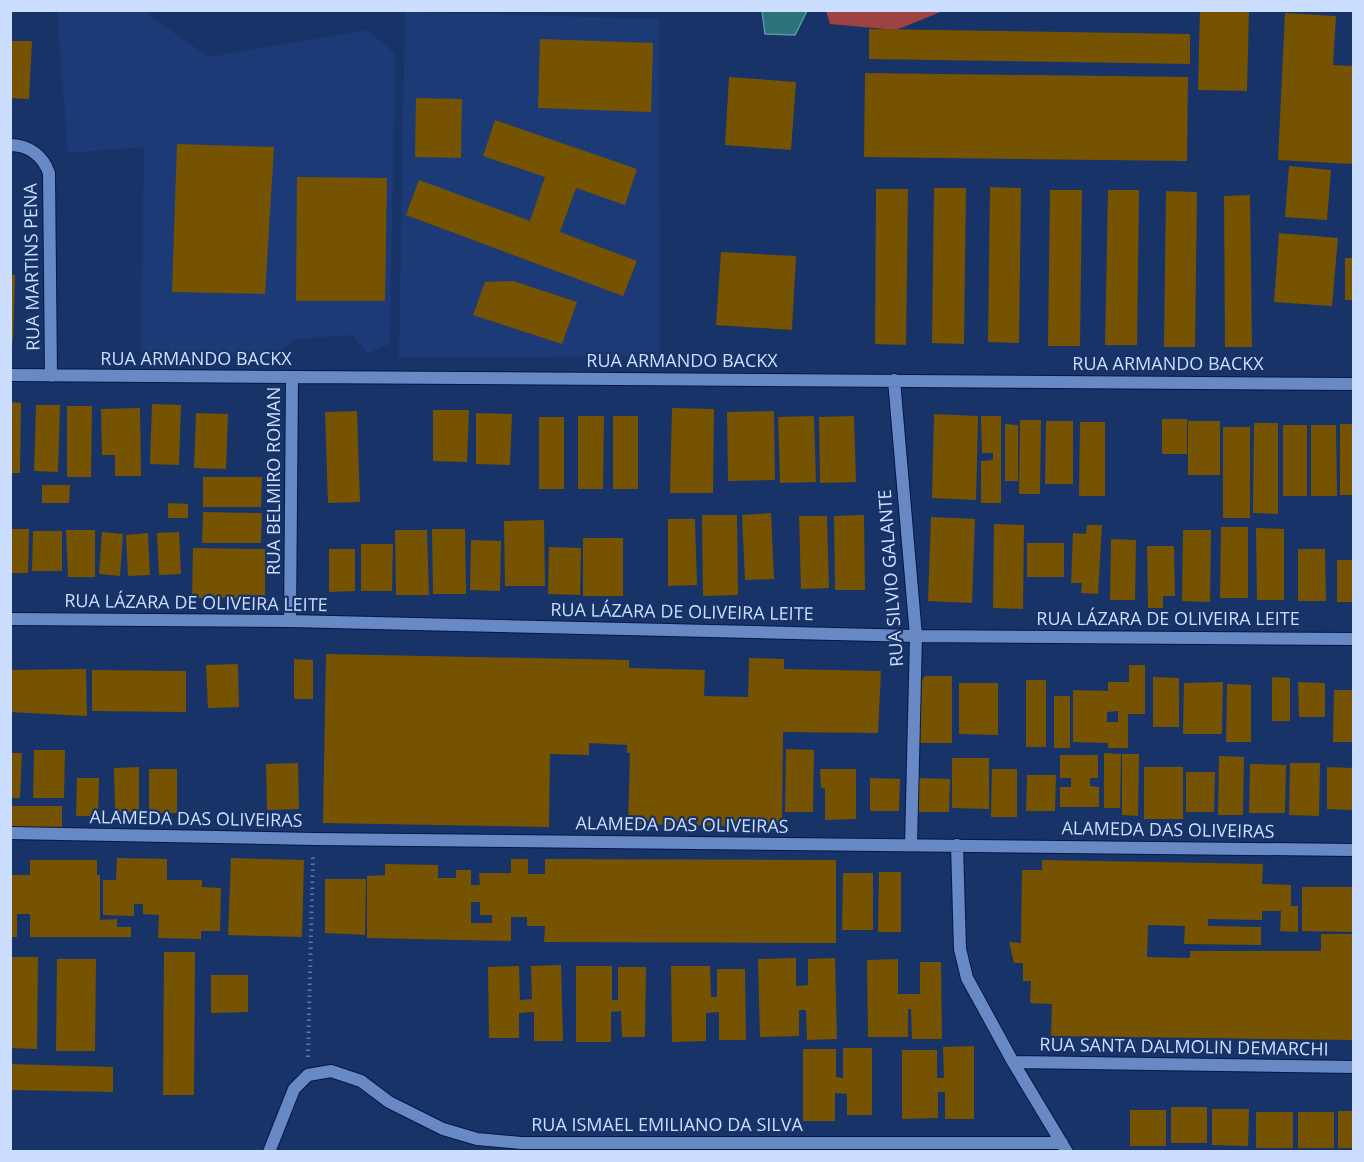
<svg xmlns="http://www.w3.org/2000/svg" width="1364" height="1162" viewBox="0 0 1364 1162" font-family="'Open Sans',sans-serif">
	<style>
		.built { fill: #1c3b76 }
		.forest { fill: #9d4344 }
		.water { fill: #2a747a; stroke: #5b94a2; stroke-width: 1.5 }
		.building { fill: #755300; fill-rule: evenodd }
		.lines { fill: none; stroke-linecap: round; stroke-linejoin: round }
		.minor-casing { stroke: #02184a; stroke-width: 14 }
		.path { stroke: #5f77a3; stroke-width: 4; stroke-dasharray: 1.5 4.5; stroke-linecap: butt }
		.minor { stroke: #6889c4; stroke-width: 12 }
		.labels { text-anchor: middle; stroke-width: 4.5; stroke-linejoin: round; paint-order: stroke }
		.street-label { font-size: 18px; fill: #ccdeff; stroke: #183367 }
	</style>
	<rect width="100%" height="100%" fill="#183367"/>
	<!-- built -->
	<path class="built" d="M57,11H148L149,16L209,57L368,30L395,54L390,344L368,353L352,335L297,339L271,358L141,352L144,147L68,153Z
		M405,12L659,19L660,356L399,358Z"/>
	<!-- forest -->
	<path class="forest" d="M826,11H943L896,30L830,24Z"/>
	<!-- water -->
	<path class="water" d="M762,11V10L807,11L795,35L765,34Z"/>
	<!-- building -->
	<path class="building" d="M1200,10H1249L1247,91L1198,90Z
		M1285,13L1336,16L1333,65L1353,66V164L1278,160Z
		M869,29L1190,34V64L869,59Z
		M540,39L653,43L651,112L538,108Z
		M10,41H32L29,99L10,98Z
		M865,73L1188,77L1187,161L864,157Z
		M729,77L796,82L791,150L725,145Z
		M416,98L462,99L461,158L415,157Z
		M495,120L637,169L625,205L576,188L560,232L637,261L623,296L406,215L419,180L530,221L545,177L483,156Z
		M177,144L274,147L265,294L172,292Z
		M1289,166L1331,170L1327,220L1285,217Z
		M297,177L387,178L385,301H296Z
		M990,187L1021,188L1019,343L988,342Z
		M934,188H966L964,344L932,343Z
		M876,189H908L906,345L875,344Z
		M1050,190H1082L1080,346H1048Z
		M1108,190H1139L1137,345H1105Z
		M1166,191L1197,192L1195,347H1164Z
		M1250,195L1252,347H1225L1224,196Z
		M1279,233L1338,238L1332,306L1274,302Z
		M721,252L796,256L792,330L716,325Z
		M1345,258H1353V300H1345Z
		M10,275H15L13,341H10Z
		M513,281L577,302L562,344L473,315L485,282Z
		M10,402L21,403L20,473H10Z
		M152,404L181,405L179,465L150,464Z
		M36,405H60L58,472L34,471Z
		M67,406H92L91,477H67Z
		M140,408L141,476H115V455H102L101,409Z
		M672,408L714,409L713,493H670Z
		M433,410H469L467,462L433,461Z
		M357,411L360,502L328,503L325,412Z
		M774,411L775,480L728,481L727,412Z
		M196,413L228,414L226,469L194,468Z
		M476,413L512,414L510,465L476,464Z
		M934,414L978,416L976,500L932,498Z
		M578,416H604L603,489H578Z
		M613,416H638V489H613Z
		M814,416L816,482L780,483L778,417Z
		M854,416L856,482L820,483L819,417Z
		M981,416H1001V503H981V461L993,460V453H982Z
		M539,417H564V489H539Z
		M1162,419H1187V454H1162Z
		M1020,420H1041L1040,494H1019Z
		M1046,421H1073V484H1045Z
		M1188,421H1220V475H1188Z
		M1080,422H1105V496H1079Z
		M1254,423H1278V514L1253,513Z
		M1005,424L1018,425V481H1005Z
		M1340,424H1353V495H1340Z
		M1283,425H1307V496H1283Z
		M1311,425H1336L1337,496H1311Z
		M1223,427H1250V518H1223Z
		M203,477H262L261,507H203Z
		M42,485H70L69,503H42Z
		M168,503L188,504V518H168Z
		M203,512L262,513L261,543H202Z
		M771,513L774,579L745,580L742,515Z
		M702,515H737L738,595L703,596Z
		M864,515L865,590H835L834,516Z
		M799,516H827L829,588L801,589Z
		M931,517L975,519L972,603L928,601Z
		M668,519H695L697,585L668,586Z
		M544,520L545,586H505L504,521Z
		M994,524L1024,525L1023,609L993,608Z
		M1087,525H1102L1098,594L1081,593L1082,583H1071L1073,533L1086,534Z
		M1221,527H1248V598H1220Z
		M1256,528L1284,529V600H1257Z
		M12,529H29L28,573H11Z
		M432,529H465L466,594H433Z
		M66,530H95V577H68Z
		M395,530H427L429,595H396Z
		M1183,530H1211L1210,602L1182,601Z
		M33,531H62V571H32Z
		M102,532L123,534L120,576L99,574Z
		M179,532L181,574L159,575L157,533Z
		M148,533L150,575L128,576L126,535Z
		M583,538H623V596H583Z
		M1111,539L1136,540L1135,600H1110Z
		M471,540L501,541L500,591L470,590Z
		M1027,543H1064V577H1027Z
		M361,544H393L392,591H361Z
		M1147,546H1174L1175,596H1163V608H1148Z
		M549,547L581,548L580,595L548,594Z
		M193,548L265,549V598H192Z
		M329,549H355V591L329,592Z
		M1298,549H1325L1326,601H1298Z
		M1337,560H1353V602H1337Z
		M326,654L629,660V668L705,670L704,696L748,697L749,658L784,659V669L881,671L878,733L783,732L782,827L628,824L630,753H627V745L589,743V755L550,754L549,827L323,823Z
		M294,659L313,660V699H294Z
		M238,664L239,707L208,708L206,665Z
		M1129,665H1145V714H1128V748H1108V743L1073,742V690L1108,691V682H1129ZM1118,711V722H1107V712Z
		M86,669L87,716L10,712V670Z
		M92,670L186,671V712L92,711Z
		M925,676H952V743H917L918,684Z
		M1153,677L1179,678V727H1153Z
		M1272,677L1290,678V721H1272Z
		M1026,680H1046V747H1026Z
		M1223,682L1222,734H1183L1184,683Z
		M1298,682L1325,683V717H1299Z
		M959,683H998V735L959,734Z
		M1227,684L1251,685V742H1226Z
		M1334,690H1353V742H1333Z
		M1054,696H1070V748H1054Z
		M786,749L814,750L813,812H785Z
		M34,750H65L64,798H33Z
		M10,753H22L20,798H10Z
		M1104,753L1121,754L1120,808H1104Z
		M1122,754H1139L1138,816L1122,815Z
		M1060,755H1098V778H1090V786L1099,787V807H1060V787H1071V778H1060Z
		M1219,756L1244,757L1243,815H1218Z
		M952,758H989V809L952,808Z
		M298,763L299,809L267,810L266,764Z
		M1290,763H1320L1319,816L1289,815Z
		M1250,764L1286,765L1285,813H1249Z
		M139,767V812H115L114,768Z
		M1144,767H1183V819H1144Z
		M1327,767L1353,768V810L1327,809Z
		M149,769H177V813H149Z
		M820,769H856V819L825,820V789L821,787Z
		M992,769H1017V817H991Z
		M1186,772H1215L1214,812H1186Z
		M1027,775H1056L1055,811H1026Z
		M77,778H99L98,816H76Z
		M870,778L900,779L899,811H870Z
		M917,778L950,779L949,812H916Z
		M10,806H62V828L10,827Z
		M117,858L167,859V880H202V887L221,888L220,931H201V939L158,938L159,915L143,914V904H134V916L103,915V880H116Z
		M231,858L304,860L302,937L228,935Z
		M511,859H528V874H545V859L836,860V943L544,942L545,926H527V917H511V941L367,938V876L385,875V864L438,865V878H456V870H471V885H480L479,873H511ZM471,902H480V915H492V923H471Z
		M30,860H97V875H100V920L117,919V927H131V937H30V914H17V937H10V875H30Z
		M1042,860L1263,864L1262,884L1291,885V906H1298V932L1280,931L1281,911H1262V920L1208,919V926L1261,927V945L1184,944L1185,926L1148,925L1147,957L1190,958V951H1321V934H1353V1040L1051,1036L1052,1004L1030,1003L1031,981H1023V963H1014L1009,942L1021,943L1022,870H1042Z
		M879,872H901V932H878Z
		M843,873H873V930H842Z
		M325,879H366L365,935L325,933Z
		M1302,887H1353V932L1302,931Z
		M164,952H195L194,1095H163Z
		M10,957H38L37,1049L10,1048Z
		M796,958V986L808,985V959L835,958L837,1039L807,1040L806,1010H799V1036L760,1037L758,959Z
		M57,959H96L95,1051H56Z
		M898,959V994H920V962H941L942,1039H912L911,1009H908V1037H868L867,960Z
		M561,965L563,1041H534V1012L519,1013V1038H489L488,967L519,966L520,1000L532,999L531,966Z
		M576,966H612V1000H618V967H646L645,1037H622L621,1011L611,1012V1042H576Z
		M671,966H710L711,997H717V969H745L746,1040H719V1012L706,1013V1041L672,1042Z
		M211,975H248V1012L211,1013Z
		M974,1046V1119H945V1092H938V1118L902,1119V1050H937V1078H944L943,1047Z
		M843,1048H872V1115H847V1094L835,1093V1121H803V1049H836V1077L843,1078Z
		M10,1064L113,1067V1092L10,1090Z
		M1171,1107H1207V1143H1171Z
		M1212,1109H1249L1248,1146L1212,1145Z
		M1130,1110H1166V1146H1130Z
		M1338,1111H1353V1148H1338Z
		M1256,1112H1293V1148H1256Z
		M1298,1112H1334V1148H1298Z"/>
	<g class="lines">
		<defs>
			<path id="minor" d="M10,145C29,145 43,156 49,173L51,376
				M10,375L1354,384
				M894,380L916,636L911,845
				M10,619L290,621L916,636L1354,639
				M290,621L292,378
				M10,833L314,839L1354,850
				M957,845L960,949L967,978L1013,1062L1067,1152
				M1013,1062L1354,1067
				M269,1152L294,1089L308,1075L331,1071L361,1081L389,1102L443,1129L477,1139L521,1143H1062"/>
		</defs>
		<!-- minor casing -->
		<use href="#minor" class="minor-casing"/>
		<!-- path -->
		<path class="path" d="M308,1057L313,855"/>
		<!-- minor -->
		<use href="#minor" class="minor"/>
	</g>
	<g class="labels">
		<!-- street labels -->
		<g class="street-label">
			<text transform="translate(32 267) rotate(-91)" y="6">RUA MARTINS PENA</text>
			<text x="196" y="365">RUA ARMANDO BACKX</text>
			<text x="682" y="367">RUA ARMANDO BACKX</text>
			<text x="1168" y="370">RUA ARMANDO BACKX</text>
			<text transform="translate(274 481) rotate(-90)" y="6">RUA BELMIRO ROMAN</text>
			<text transform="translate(891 578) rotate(-94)" y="6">RUA SILVIO GALANTE</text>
			<text transform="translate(196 603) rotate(1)" y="6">RUA LÁZARA DE OLIVEIRA LEITE</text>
			<text transform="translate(682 612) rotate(1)" y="6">RUA LÁZARA DE OLIVEIRA LEITE</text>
			<text x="1168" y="625">RUA LÁZARA DE OLIVEIRA LEITE</text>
			<text transform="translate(196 819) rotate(1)" y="6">ALAMEDA DAS OLIVEIRAS</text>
			<text transform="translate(682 825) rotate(1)" y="6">ALAMEDA DAS OLIVEIRAS</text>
			<text transform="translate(1168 830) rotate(1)" y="6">ALAMEDA DAS OLIVEIRAS</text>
			<text transform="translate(1184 1047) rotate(1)" y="6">RUA SANTA DALMOLIN DEMARCHI</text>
			<text x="667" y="1131">RUA ISMAEL EMILIANO DA SILVA</text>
		</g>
	</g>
	<!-- border -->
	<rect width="1364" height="1162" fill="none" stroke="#ccdeff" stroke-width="24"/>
</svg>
